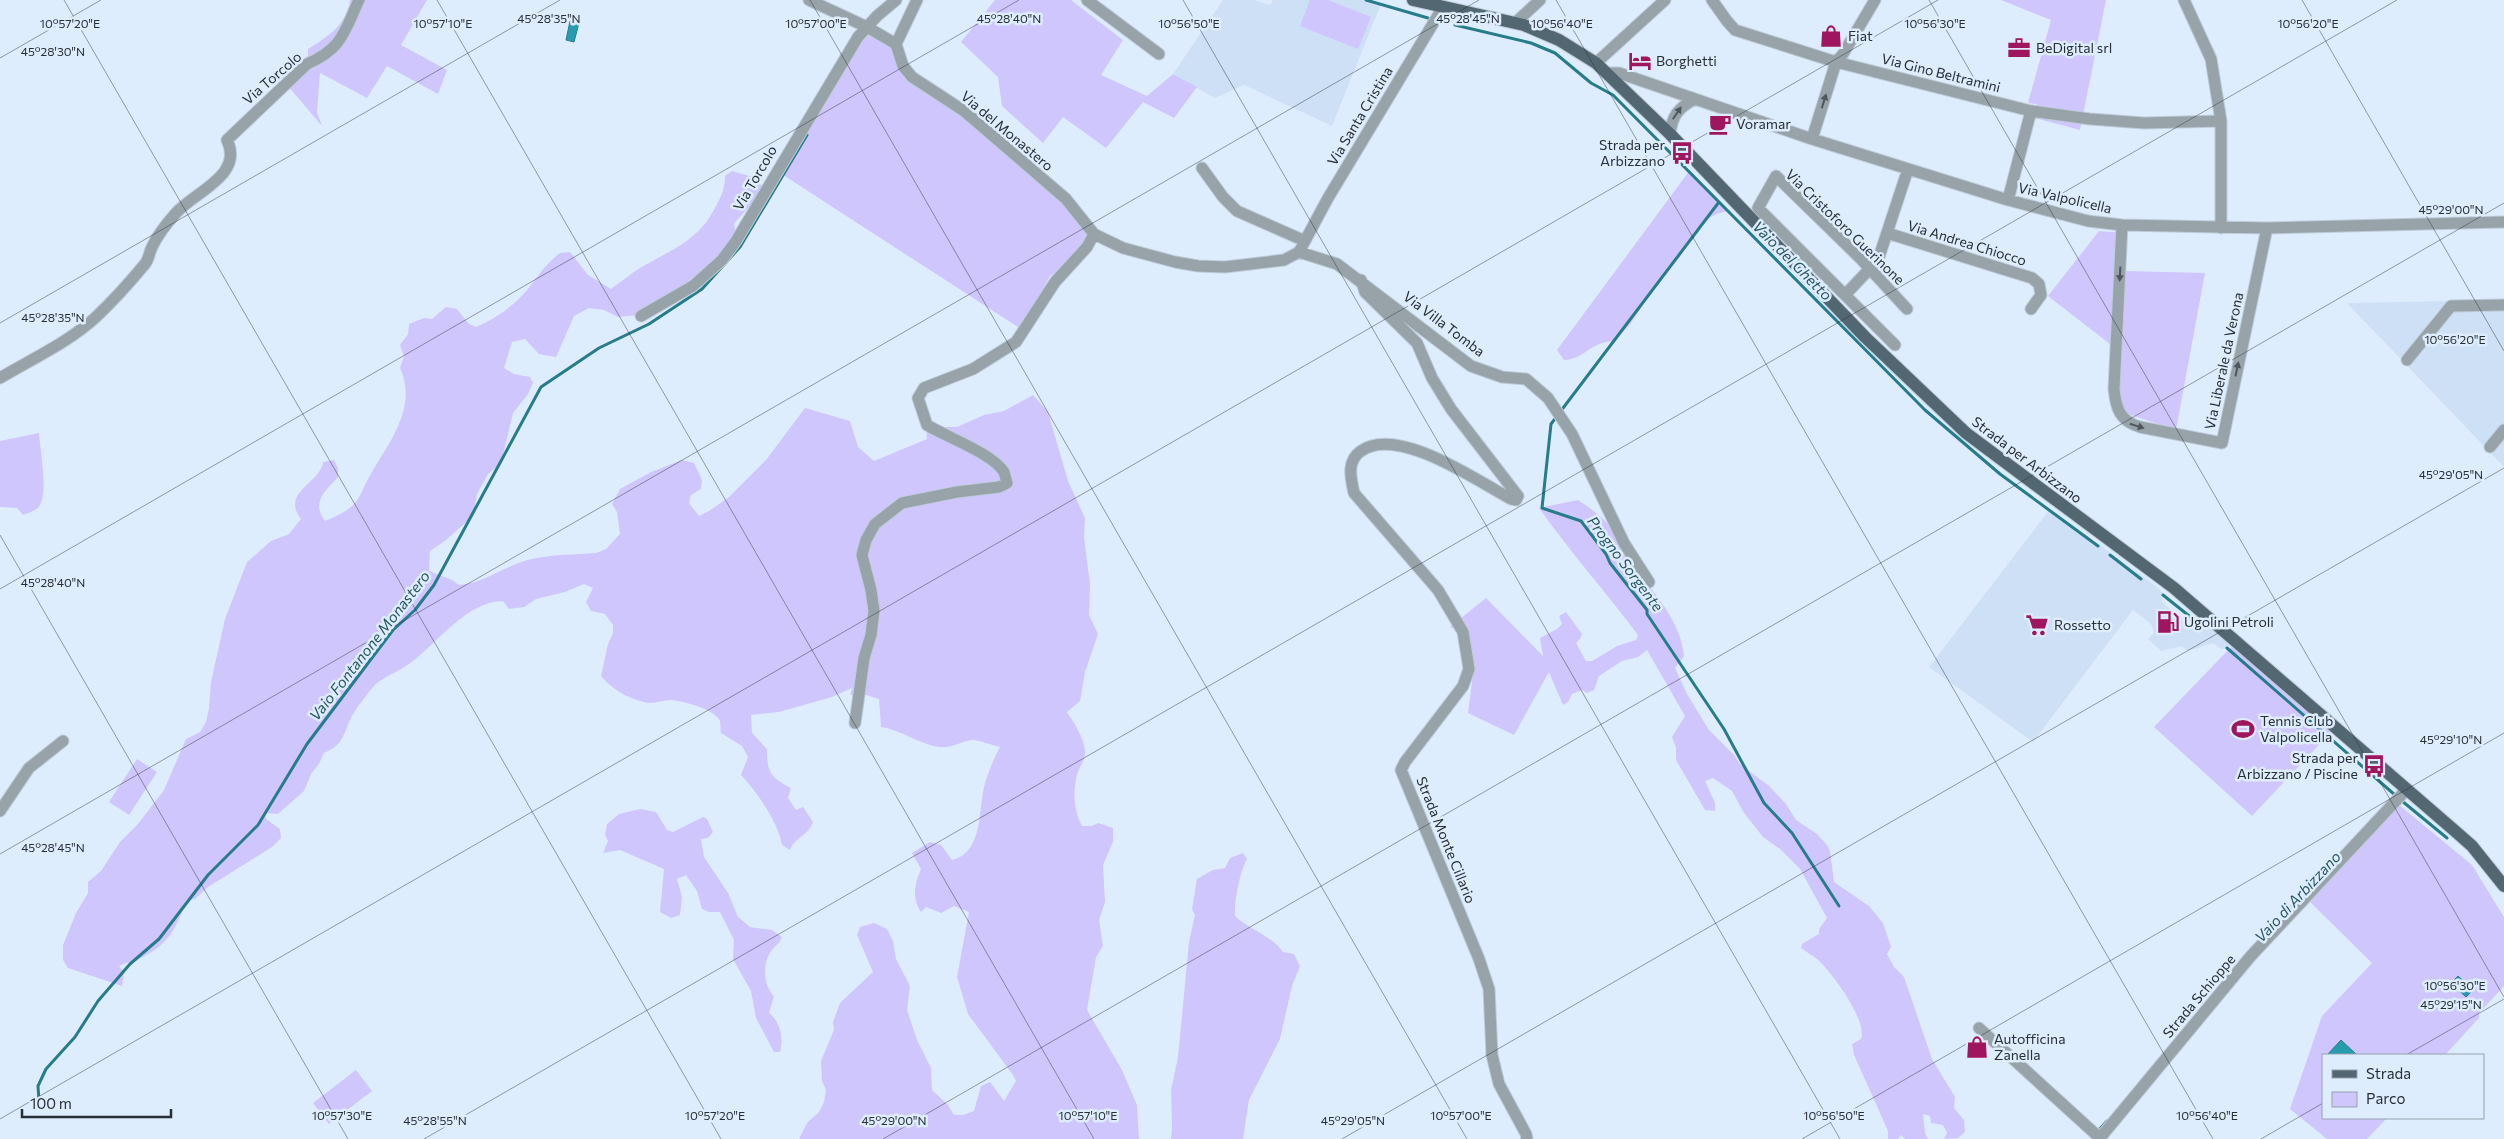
<svg xmlns="http://www.w3.org/2000/svg" width="2504" height="1139" viewBox="0 0 2504 1139" font-family="Commissioner,sans-serif">
	<style>
		.built { fill: #cee0f5 }
		.green { fill: #d0c6fe }
		.water { fill: #259dae; stroke: #267c8a }
		.lines { fill: none; stroke-linecap: round; stroke-linejoin: round }
		.stream { stroke: #267c8a; stroke-width: 3 }
		.minor-casing { stroke: #bdcbd9; stroke-width: 13 }
		.major-casing { stroke: #bdcbd9; stroke-width: 14 }
		.minor { stroke: #97a3a9; stroke-width: 11 }
		.major { stroke: #536772; stroke-width: 12 }
		.oneway { fill: #4e575e }
		.ticks { fill: none; stroke: #272e36; stroke-width: 1; stroke-opacity: 0.45 }
		.labels { text-anchor: middle; stroke-width: 5; stroke-linejoin: round; paint-order: stroke }
		.poi-label { font-size: 14px; fill: #272e36; stroke: #deedfd; text-anchor: start }
		.street-label { font-size: 14px; fill: #272e36; stroke: #deedfd }
		.water-label { font-size: 15px; font-style: italic; fill: #26565e; stroke: #deedfd }
		.ticks-label { font-size: 12px; text-anchor: middle; fill: #272e36; stroke: #deedfd; stroke-width: 5; stroke-linejoin: round; paint-order: stroke }
	</style>
	<rect width="100%" height="100%" fill="#deedfd"/>
	<!-- built -->
	<path class="built" d="M1223,0H1254L1270,5L1273,0H1361L1381,4L1332,126L1244,85L1215,98L1173,74Z
		M2504,300V467L2347,303Z
		M2050,509L2153,584L2163,593L2162,602L2194,628L2201,621L2231,645L2227,649H2221L2213,643L2188,651L2181,646L2161,651L2148,639L2154,633L2151,624L2133,610L2033,742L1929,667Z"/>
	<!-- green -->
	<path class="green" d="M350,0H427L401,45L447,70L438,94L387,66L367,98L320,73L317,112L322,126L282,79L308,56V49C327,37 347,25 350,0Z
		M995,0H1071L1123,40L1101,75L1147,96L1173,74L1197,87L1174,118L1143,102L1106,148L1063,117L1043,143L1002,106L998,77L961,42Z
		M1310,0H1328L1371,17L1358,49L1300,26Z
		M2001,0H2106L2080,130L2035,118L2037,104L2028,103L2051,20Z
		M869,33L894,50L911,76L1044,180L1087,230C1085,247 1065,269 1050,276L1021,329L780,173L864,37Z
		M1690,170L1728,211C1724,212 1718,213 1713,216C1696,224 1683,261 1664,273L1631,323L1615,341C1588,342 1586,359 1564,360L1557,350Z
		M732,171L756,178L763,188C756,203 744,211 734,224L737,242L727,255L691,279L679,292L639,315L618,317L604,310L589,308L574,316L556,357L539,354L525,339L512,342L504,368L514,374L530,377L533,383L528,394L513,413L501,463L488,474L477,494L473,516L446,540L430,551L429,571L452,580L459,585C481,583 496,572 516,564C540,554 570,555 596,553L606,549L620,534L617,512L612,504L620,489L651,472L682,460L694,463L702,480L701,489L691,495L689,503L699,516L709,511L729,497L766,460L805,408L850,421L858,447L874,461L927,439L926,427H957L984,415L1004,411L1033,395L1048,412L1068,481L1085,518L1084,537L1090,584L1089,615L1098,634L1085,672L1080,701L1067,712C1074,723 1084,737 1085,751C1086,760 1080,765 1078,772C1072,788 1074,812 1082,826H1092L1098,823L1113,828V842L1103,865L1105,902L1099,920L1103,946L1096,957L1087,1010L1122,1070L1137,1105L1139,1139H799L807,1123L819,1112L824,1102L826,1090L822,1081L821,1061L834,1030L833,1022L840,1003L873,972L857,935L860,927L874,923L887,929L893,941L896,959L910,986L907,1010L917,1040L931,1068L932,1090L948,1105L954,1115H963L974,1111L981,1086L990,1082L1004,1101L1016,1081L1013,1075L968,1014L957,977L969,912L954,906L941,913L926,907L921,912C911,898 915,883 921,869L912,853L930,842L941,845L952,860C984,853 978,807 985,783C989,770 994,758 1000,747C992,745 982,741 974,740C962,740 952,749 939,747C919,744 901,730 881,727L879,699L866,695H850L852,688L832,697L779,712L751,715L752,733L767,749C767,772 770,777 791,788L788,798L796,810L803,807L813,822C809,835 794,838 790,850L782,845C778,822 757,792 741,775L748,757L742,746L721,733C720,730 721,725 720,721C715,709 683,701 671,700C661,700 653,705 644,702C627,698 612,689 601,676L608,644L613,633V625L605,614L591,611L586,602L593,588L584,584L565,592L536,599L524,607L509,609L503,601C466,601 436,645 409,664C398,672 385,676 376,684C370,690 354,711 351,718C343,734 344,745 324,753L319,764L311,774L304,791L278,814L265,813L266,819L280,829L281,838L272,847L208,887L195,899L186,901C176,929 169,944 141,958C134,962 126,962 119,966L124,972L122,986L68,968L63,960V945L76,913L88,893V882L101,871L120,842L138,824L164,790L186,739L200,732L206,722L209,708L211,682L225,619L247,562L271,541L289,534L301,519C280,492 321,483 323,462L334,460L338,468V477C325,491 311,502 325,521C335,517 344,513 352,506C360,499 363,488 368,479C386,446 419,409 400,368L404,356L400,345L408,334L409,324L424,318L432,319L446,307L457,309L469,324L476,327C497,318 518,303 531,285C540,273 548,262 560,253L570,252L588,275L611,289C621,282 630,274 640,268C672,249 699,241 716,206C722,195 725,188 725,176Z
		M2099,231L2124,233L2126,271L2205,273L2176,430L2122,412L2110,344L2048,296Z
		M39,433C40,450 48,491 40,505C37,511 29,512 23,515L17,508L0,507V441Z
		M1578,500C1594,510 1607,521 1618,536C1624,546 1628,557 1635,567C1654,594 1681,621 1684,656L1675,668L1687,694L1709,730L1734,755L1740,764L1769,786L1786,804L1796,820L1817,834L1827,845L1830,851L1834,882L1869,906L1883,923L1891,947L1887,954L1894,967L1904,977L1932,1059L1955,1097L1954,1108L1964,1120L1965,1132L1958,1138L1944,1139L1947,1133L1943,1125L1931,1123L1930,1116L1923,1114L1925,1133L1928,1139H1905L1901,1135L1898,1139H1888V1131L1854,1055L1852,1044L1861,1039C1868,1021 1831,971 1817,959C1812,955 1806,952 1801,948L1802,944L1819,934V929L1827,918L1800,869L1780,849L1763,837L1744,813L1732,791L1713,778L1705,781L1715,803V811L1705,810L1676,760V748L1672,737L1685,716L1647,650L1638,657L1622,661L1599,676L1594,690L1587,693L1582,690L1572,694L1568,702L1563,705L1549,672L1514,735L1468,713L1473,674L1464,667L1461,631L1450,627L1486,598L1543,656L1540,638L1557,629L1562,624L1559,616L1566,612L1582,634L1580,639L1576,643L1586,661H1592L1617,646L1636,640L1638,635C1606,592 1570,552 1539,508Z
		M2232,646L2332,731L2252,816L2154,727Z
		M137,759L157,772L129,815L109,802Z
		M2399,805L2472,865L2504,917V986L2479,1013V1018L2445,1055H2323V1118H2387L2367,1139H2327L2290,1109L2322,1016L2372,963L2309,901Z
		M640,809L656,812L667,830L673,832L703,817L707,819L713,832L708,838L701,839L704,857L728,893L738,917L750,927L772,930L782,937C780,943 776,945 772,950C762,963 763,985 774,996L769,1013C780,1021 784,1039 780,1052H774L756,1018L751,991L733,959L734,940L720,912H709L702,909L697,891L686,875L677,879L682,897L680,915L671,918L660,912L664,869L620,850L603,853L608,841L605,835L607,824L619,814Z
		M1243,853L1247,859C1240,871 1234,902 1235,916C1250,930 1272,936 1283,952L1294,954L1300,966L1292,986L1280,1039L1249,1100L1243,1139H1171L1172,1127L1171,1090L1178,1057L1189,942L1195,915L1192,909L1197,879L1213,870L1225,868L1230,858Z
		M356,1070L372,1091L329,1124L313,1103Z"/>
	<!-- water -->
	<path class="water" d="M570,21L579,23L574,42L566,40Z
		M2458,976L2473,990L2466,997L2451,983Z
		M2341,1040L2357,1055H2327Z"/>
	<g class="lines">
		<!-- stream -->
		<path class="stream" d="M1366,0L1428,18
			M1455,25L1531,43L1555,53L1591,83L1613,95L1925,410L2000,474L2098,546
			M1719,202L1551,424L1542,508L1581,521L1606,554L1610,563L1647,610V614L1724,729L1764,803L1792,833L1839,906
			M2110,555L2141,579
			M2163,595L2198,623
			M2227,648L2395,795
			M2402,801L2447,838
			M39,1101L38,1086L46,1069L75,1037L98,1001L130,964L159,939L208,875L258,825L307,744L393,630L415,610L434,585L541,387L599,348L649,324L702,289L740,247L807,135
			M2098,1131L2107,1121"/>
		<defs>
			<path id="minor" d="M809,0L867,27L896,44
				M917,0L896,44L903,66L912,77L964,111L985,129L1066,199L1094,234L1123,248L1175,262L1198,266L1225,267L1284,260L1299,252L1328,198L1443,7
				M1087,0L1159,54
				M1712,0L1727,21L1735,30L1836,62L2031,111L2090,119L2144,123L2221,121
				M2184,0L2211,59L2221,121V228
				M1515,23L1540,0
				M1596,63L1665,0
				M1609,73H1619L1812,139L2008,200L2088,221L2122,225L2267,228L2504,222
				M1670,134C1672,116 1678,108 1695,99
				M1812,139L1836,62L1843,54L1875,0
				M1202,168L1223,197L1237,211L1305,241
				M2008,200L2031,111
				M2122,225L2114,389C2116,409 2120,421 2140,427L2222,443L2267,228
				M1887,233L2032,278L2039,284L2041,295L2031,309
				M1299,252L1337,264L1471,366L1502,377L1526,379L1548,398L1572,434L1624,543L1649,582
				M1361,280L1365,292L1417,343L1432,378L1451,409L1518,496L1516,500L1511,499C1476,480 1397,425 1361,451C1346,461 1351,479 1354,493L1438,590L1463,632L1469,669L1463,686L1405,762L1401,770L1479,959L1489,989L1492,1055L1499,1084L1526,1134L1527,1139
				M1845,295L1878,260L1908,169
				M641,316L693,286L722,260L736,241L858,37L877,16L896,0
				M1895,345L1758,208L1776,176L1860,258L1907,309
				M2407,360L2451,306L2504,305
				M0,378C32,359 69,342 96,317C113,301 130,282 145,264C149,259 149,253 152,247C158,234 167,223 176,213C196,191 244,175 227,140L307,64C343,48 344,32 359,0
				M2490,447L2504,430
				M855,723L864,658L871,635L874,611L871,590L862,555L866,540L875,524L902,503L957,492L999,487L1007,483C1006,480 1005,475 1004,472C992,453 946,437 927,425L918,398L924,388L973,369L1016,342L1055,282L1087,247L1094,234
				M0,811L29,768L63,741
				M1979,1028L2101,1139
				M2100,1138L2250,957L2407,789"/>
			<path id="major" d="M1413,0L1524,25L1559,40L1596,63L1670,134L1865,337L1966,433L2174,588L2455,831L2472,846L2504,886"/>
		</defs>
		<!-- minor casing -->
		<use href="#minor" class="minor-casing"/>
		<!-- major casing -->
		<use href="#major" class="major-casing"/>
		<!-- minor -->
		<use href="#minor" class="minor"/>
		<!-- major -->
		<use href="#major" class="major"/>
	</g>
	<!-- one-way arrows -->
	<defs><path id="oneway-solid" d="M-6-.8H1V-3.2L6.5 0L1 3.2V.8H-6Z" transform="scale(1.25)"/></defs>
	<g class="oneway">
		<use href="#oneway-solid" transform="translate(1824 101) rotate(-73)"/>
		<use href="#oneway-solid" transform="translate(1677 113) rotate(-56)"/>
		<use href="#oneway-solid" transform="translate(2120 274) rotate(93)"/>
		<use href="#oneway-solid" transform="translate(2237 369) rotate(-78)"/>
		<use href="#oneway-solid" transform="translate(2137 426) rotate(18)"/>
	</g>
	<!-- ticks -->
	<path class="ticks" d="M64,0L721,1139M437,0L1094,1139M810,0L1467,1139M1183,0L1840,1139M1556,0L2213,1139M1929,0L2504,997M2302,0L2504,351M0,58L101,0M0,323L560,0M0,535L348,1139M0,589L1019,0M0,854L1479,0M2406,1055L2504,999M0,1119L1938,0M424,1139L2397,0M883,1139L2504,203M1342,1139L2504,468M1802,1139L2504,733M2261,1139L2323,1103"/>
	<!-- icons -->
	<defs>
		<symbol id="shop-bare" viewBox="-9 -9 18 18"><path d="M-5-2.5h2.3a2.7 3.5 0 0 1 5.4 0H5L5.5 6h-11ZM-1.5-2.5h3a1.5 2.3 0 0 0-3 0Z" fill="#a01560" stroke="#deedfd" stroke-width="2.5" paint-order="stroke"/></symbol>
		<symbol id="office-bare" viewBox="-9 -9 18 18"><path d="M-6-3h4V-5.5h4V-3h4V5H-6ZM-1-4.5V-3h2v-1.5ZM-6 0V1H6V0Z" fill="#a01560" stroke="#deedfd" stroke-width="2.5" paint-order="stroke"/></symbol>
		<symbol id="hotel-bare" viewBox="-9 -9 18 18"><path d="M-6-4.5h1.5V1H6V5H4.5V3h-9V5H-6ZM-4 0a1.8 1.8 0 1 1 3.6 0ZM.5 0V-2.5h3Q6-2.5 6 0Z" fill="#a01560" stroke="#deedfd" stroke-width="2.5" paint-order="stroke"/></symbol>
		<symbol id="cafe-bare" viewBox="-9 -9 18 18"><path d="M-5.5-4.5H6V0H3Q3 3.5 0 3.5H-2.5Q-5.5 3.5-5.5 0ZM3-3.2v2h1.7v-2ZM-6 4.5H4V6H-6Z" fill="#a01560" stroke="#deedfd" stroke-width="2.5" paint-order="stroke"/></symbol>
		<symbol id="bus-bare" viewBox="-9 -9 18 18"><path d="M-5-6H5V4H4V6H2V4H-2V6H-4V4H-5ZM-3.5-4V0h7V-4ZM-3.5 1.2v1.5H-2V1.2ZM2 1.2v1.5H3.5V1.2Z" fill="#a01560" stroke="#deedfd" stroke-width="2.5" paint-order="stroke"/></symbol>
		<symbol id="fuel-bare" viewBox="-9 -9 18 18"><path d="M-5.5-6h7V0h2V4h1.3V-2.5L3-4.5l.8-.8L6-3V5H2.5V1h-1V6h-7ZM-4.2-4.7v3.2H.2V-4.7Z" fill="#a01560" stroke="#deedfd" stroke-width="2.5" paint-order="stroke"/></symbol>
		<symbol id="supermarket-bare" viewBox="-9 -9 18 18"><path d="M-6-5.5h2.5l.6 2H6L4.5 2H-2.5L-4.4-4H-6ZM-1.5 3.2a1.3 1.3 0 1 0 .1 0ZM3 3.2a1.3 1.3 0 1 0 .1 0Z" fill="#a01560" stroke="#deedfd" stroke-width="2.5" paint-order="stroke"/></symbol>
		<symbol id="stadium-bare" viewBox="-9 -9 18 18"><path d="M0-5a6.5 5 0 1 0 0 10a6.5 5 0 1 0 0-10ZM-3.5-1.8h7v3.6h-7Z" fill="#a01560" stroke="#deedfd" stroke-width="2.5" paint-order="stroke"/></symbol>
	</defs>
	<g fill-rule="evenodd">
		<use href="#shop-bare" x="1815" y="20" width="32" height="32"/>
		<use href="#office-bare" x="2003" y="32" width="32" height="32"/>
		<use href="#hotel-bare" x="1624" y="45" width="32" height="32"/>
		<use href="#cafe-bare" x="1704" y="108" width="32" height="32"/>
		<use href="#bus-bare" x="1666" y="137" width="32" height="32"/>
		<use href="#fuel-bare" x="2152" y="606" width="32" height="32"/>
		<use href="#supermarket-bare" x="2021" y="609" width="32" height="32"/>
		<use href="#stadium-bare" x="2227" y="713" width="32" height="32"/>
		<use href="#bus-bare" x="2358" y="750" width="32" height="32"/>
		<use href="#shop-bare" x="1961" y="1031" width="32" height="32"/>
	</g>
	<g class="labels">
		<!-- poi labels -->
		<g class="poi-label">
			<text x="1848" y="41">Fiat</text>
			<text x="2036" y="53">BeDigital srl</text>
			<text x="1656" y="66">Borghetti</text>
			<text x="1736" y="129">Voramar</text>
			<text x="1665" y="150" text-anchor="end">Strada per<tspan x="1665" dy="16">Arbizzano</tspan></text>
			<text x="2184" y="627">Ugolini Petroli</text>
			<text x="2054" y="630">Rossetto</text>
			<text x="2260" y="726">Tennis Club<tspan x="2260" dy="16">Valpolicella</tspan></text>
			<text x="2358" y="763" text-anchor="end">Strada per<tspan x="2358" dy="16">Arbizzano / Piscine</tspan></text>
			<text x="1994" y="1044">Autofficina<tspan x="1994" dy="16">Zanella</tspan></text>
		</g>
		<!-- street labels -->
		<g class="street-label">
			<text transform="translate(1941 73) rotate(14)" y="5">Via Gino Beltramini</text>
			<text transform="translate(272 78) rotate(-41)" y="5">Via Torcolo</text>
			<text transform="translate(1360 116) rotate(-59)" y="5">Via Santa Cristina</text>
			<text transform="translate(1007 131) rotate(40)" y="5">Via del Monastero</text>
			<text transform="translate(755 178) rotate(-60)" y="5">Via Torcolo</text>
			<text transform="translate(2065 198) rotate(13)" y="5">Via Valpolicella</text>
			<text transform="translate(1845 227) rotate(44)" y="5">Via Cristoforo Guerinone</text>
			<text transform="translate(1967 243) rotate(17)" y="5">Via Andrea Chiocco</text>
			<text transform="translate(1444 324) rotate(37)" y="5">Via Villa Tomba</text>
			<text transform="translate(2224 361) rotate(-78)" y="5">Via Liberale da Verona</text>
			<text transform="translate(2027 460) rotate(37)" y="5">Strada per Arbizzano</text>
			<text transform="translate(1446 840) rotate(68)" y="5">Strada Monte Cillario</text>
			<text transform="translate(2199 996) rotate(-50)" y="5">Strada Schioppe</text>
		</g>
		<!-- water labels -->
		<g class="water-label">
			<text transform="translate(1792 261) rotate(45)" y="5">Vaio del Ghetto</text>
			<text transform="translate(1625 564) rotate(53)" y="5">Progno Sorgente</text>
			<text transform="translate(370 646) rotate(-52)" y="5">Vaio Fontanone Monastero</text>
			<text transform="translate(2298 897) rotate(-47)" y="5">Vaio di Arbizzano</text>
		</g>
	</g>
	<g class="ticks-label">
		<text x="1009" y="23">45°28'40"N</text>
		<text x="549" y="23">45°28'35"N</text>
		<text x="1468" y="23">45°28'45"N</text>
		<text x="1935" y="28">10°56'30"E</text>
		<text x="70" y="28">10°57'20"E</text>
		<text x="443" y="28">10°57'10"E</text>
		<text x="816" y="28">10°57'00"E</text>
		<text x="1189" y="28">10°56'50"E</text>
		<text x="1562" y="28">10°56'40"E</text>
		<text x="2308" y="28">10°56'20"E</text>
		<text x="53" y="56">45°28'30"N</text>
		<text x="2451" y="214">45°29'00"N</text>
		<text x="53" y="322">45°28'35"N</text>
		<text x="2455" y="344">10°56'20"E</text>
		<text x="2451" y="479">45°29'05"N</text>
		<text x="53" y="587">45°28'40"N</text>
		<text x="2451" y="744">45°29'10"N</text>
		<text x="53" y="852">45°28'45"N</text>
		<text x="2455" y="990">10°56'30"E</text>
		<text x="2451" y="1009">45°29'15"N</text>
		<text x="342" y="1120">10°57'30"E</text>
		<text x="715" y="1120">10°57'20"E</text>
		<text x="1088" y="1120">10°57'10"E</text>
		<text x="1461" y="1120">10°57'00"E</text>
		<text x="1834" y="1120">10°56'50"E</text>
		<text x="2207" y="1120">10°56'40"E</text>
		<text x="435" y="1125">45°28'55"N</text>
		<text x="894" y="1125">45°29'00"N</text>
		<text x="1353" y="1125">45°29'05"N</text>
	</g>
	<!-- legend -->
	<rect x="2322" y="1054" width="162" height="65" fill="#deedfd" stroke="#95a1ad"/>
	<rect x="2332" y="1070" width="25" height="8" fill="#536772" stroke="#95a1ad"/>
	<text x="2366" y="1079" font-size="15" fill="#272e36">Strada</text>
	<rect x="2332" y="1092" width="25" height="15" fill="#d0c6fe" stroke="#95a1ad"/>
	<text x="2366" y="1104" font-size="15" fill="#272e36">Parco</text>
	<!-- scale -->
	<path d="M22 1109v8h149v-8" fill="none" stroke="#272e36" stroke-width="2.5"/>
	<text x="30" y="1109" font-size="15" fill="#272e36" stroke="#deedfd" stroke-width="4" paint-order="stroke">100 m</text>
</svg>
